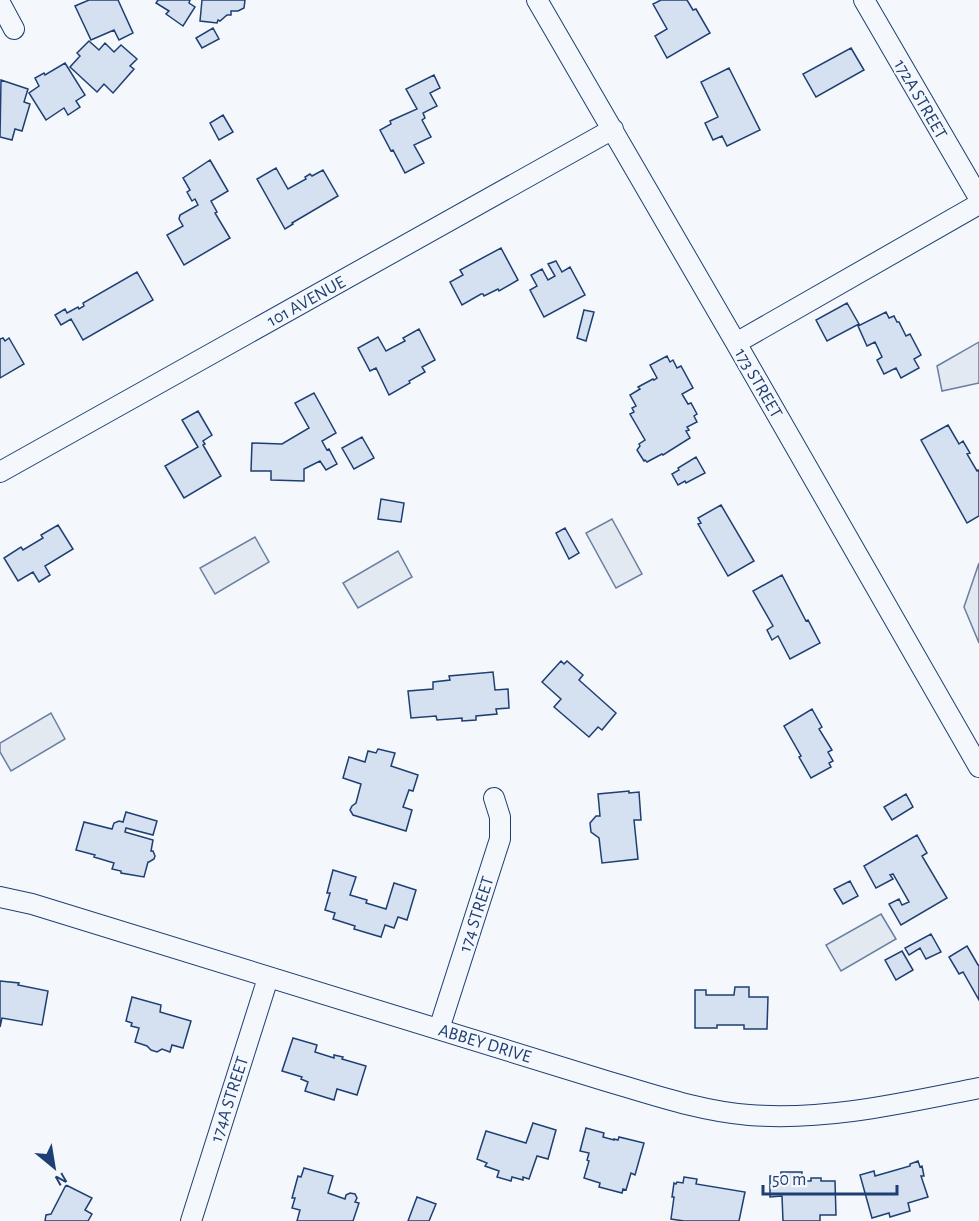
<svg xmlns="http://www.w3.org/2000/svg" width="979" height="1221" viewBox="0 0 979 1221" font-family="'Alegreya Sans',sans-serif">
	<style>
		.green { fill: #e3e9f0; stroke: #687fa3; stroke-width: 1.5 }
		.building { fill: #d5e0f0; stroke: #1d3f73; stroke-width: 1.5 }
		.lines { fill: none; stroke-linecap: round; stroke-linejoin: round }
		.minor-casing { stroke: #1d3f73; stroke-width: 22 }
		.minor { stroke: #f4f7fb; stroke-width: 20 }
		.labels { text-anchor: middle; stroke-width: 4.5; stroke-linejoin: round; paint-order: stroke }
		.street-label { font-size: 18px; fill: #1d3f73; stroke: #f4f7fb }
	</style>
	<rect width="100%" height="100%" fill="#f4f7fb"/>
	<!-- green -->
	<path class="green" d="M979,342V383L942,391L937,366Z
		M612,519L642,574L616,588L586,533Z
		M255,537L269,562L215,594L200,568Z
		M398,551L412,577L358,608L343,583Z
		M979,563V643L964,607Z
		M51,713L65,739L11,771L0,752V743Z
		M881,914L896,939L841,971L826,945Z"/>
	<!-- building -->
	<path class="building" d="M89,0H118L133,33L119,40L114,30L91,40L75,6Z
		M158,0H190L189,3L195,7L183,26L166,14L169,11L156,3Z
		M202,0H245L244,8L238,11H231V15H227L220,21L218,20L217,23L200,21Z
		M661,0H687L693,10L696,9L710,33L667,58L655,36L667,29L653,4Z
		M213,28L219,39L202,48L196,38Z
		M89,41L99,50L105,43L114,52L121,45L137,59L130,66L134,69L113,93L104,84L97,92L70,67L80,56L77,53Z
		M851,48L864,70L816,97L803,74Z
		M65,63L85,95L76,101L80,107L68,115L64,108L46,120L29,93L39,86L35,78L44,73L45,75Z
		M729,68L760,130L727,146L722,136L713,140L705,123L718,117L701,82Z
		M434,75L440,88L430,93L437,106L423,113L425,118L422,120L431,137L414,145L424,163L405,173L393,150L391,151L380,130L391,124L390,121L417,109L406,89Z
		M1,80L28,89L24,102L30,104L22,131L15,129L12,140L0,137Z
		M223,115L233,132L219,140L210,123Z
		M210,160L228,191L211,201L217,212L215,213L230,238L184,265L167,235L183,226L179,219L180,215L198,205L195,199L192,201L187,192L190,190L183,178Z
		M276,168L288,189L306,179L305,177L310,174L312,176L323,170L338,196L292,223L293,224L285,229L257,179Z
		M501,248L518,280L499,291L498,289L484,296L483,294H481L462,305L450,282L463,275L460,270Z
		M556,261L562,272L570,267L585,295L544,317L530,290L537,286L531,275L542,269L548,280L555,276L548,264Z
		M137,272L153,300L83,340L71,319L61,325L55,315L65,309L67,313L78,307L79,309L84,306L83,303Z
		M847,303L859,324L827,341L816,320Z
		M584,310L594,312L586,341L577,338Z
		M886,312L889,318L894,316L897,322H899L906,336L910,334L921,355L914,359L919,368L901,378L896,368L884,374L877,360L882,357L875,342L867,346L858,326Z
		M419,329L435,360L422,367L425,372L409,381L410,383L389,395L376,368L370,371L358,348L378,337L386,351L405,341L403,338Z
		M3,338L5,341L9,338L24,364L0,378V339Z
		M667,356L670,362L673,360L677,368L681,366L693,388L682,394L688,404L691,403L697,414L694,416L697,422L687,427L689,430L686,431L690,438L663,455L662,454L647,462L645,460L644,461L637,450L640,446L639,444L645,440L630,414L634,412L632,408L636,406L630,395L640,389L638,387L653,379L654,380L657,378L650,365Z
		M314,393L336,433L322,441L327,450L329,449L337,464L326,470L320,461L304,469V481L271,480V471H251L252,443L282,444L309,428L295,403Z
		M198,411L212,435L203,441L205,444L203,445L221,476L184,498L165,466L198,447L182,420Z
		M948,425L959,444L963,441L970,453L967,454L977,471L978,470L979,472V516L967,523L921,440Z
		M362,437L374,458L354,469L342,448Z
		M696,457L705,473L686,483L685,481L678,485L672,474L679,470L678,468Z
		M381,499L404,503L401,522L378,519Z
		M721,505L754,561L728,576L698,524L701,523L698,518Z
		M58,525L73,549L45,566L50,575L39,582L33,572L18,581L4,558L21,547L23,550L43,538L41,535Z
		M565,528L579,553L569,559L556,533Z
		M782,575L806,621L808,620L820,643L790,659L778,636L772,640L767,630L773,626L753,591Z
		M561,661L564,664L567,661L583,675L579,680L616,713L602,730L598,727L589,737L554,707L561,699L542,682Z
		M493,672L495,690L508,689L509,708L496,709L497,714L476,716V720L462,721V718L437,720L436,716L411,718L408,691L433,689V682L450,680L449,676Z
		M812,709L822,727L819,729L832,750L828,752L833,761L829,763L831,767L811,778L799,757L801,756L784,726Z
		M378,749L395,753L391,766L418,775L413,791L409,790L403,807L412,810L406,831L353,815L350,810L352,806L356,803L361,784L343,778L349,757L365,762L368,751L376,753Z
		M629,791V793L639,792L641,820H634L638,859L602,863L599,838L591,832L590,823L596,816H600L598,794Z
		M906,794L913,807L892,820L884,807Z
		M126,812L157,821L153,835L126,828L125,832L153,840L151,851H153L155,856L154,859L149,862H148L144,877L121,873V871L112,869L114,863L94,857L95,855L76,850L84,822L112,829L114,823L119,821L123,822Z
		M917,835L927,853L922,856L947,898L901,925L889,904L899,899L902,905L909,902L893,874L890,875L893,879L876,888L864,866Z
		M333,870L356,877L350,895L367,900L366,903L386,909L394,883L416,890L407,920L398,917L394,928L385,925L381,937L354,929L355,926L333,919L335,913L325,910L330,893H327Z
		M850,881L858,896L843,904L834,889Z
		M931,934L941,952L926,959L920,948L909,955L905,948Z
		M967,946L978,965H979V1000L963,972L959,974L949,957Z
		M902,951L913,970L896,980L885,960Z
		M0,981L19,983L18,985L48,991L42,1025L2,1018L0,1027Z
		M735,987H749V997H768L767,1029H744V1025H717V1028H695V990H706V995H734Z
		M132,997L161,1005L160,1012L191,1021L183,1048L172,1045L170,1052L162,1049L157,1052L151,1050L147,1046L135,1042L139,1028L131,1026L132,1023L126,1021Z
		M293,1038L317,1045L315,1052L334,1058V1055L343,1057L342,1059L366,1066L357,1095L337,1089L334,1100L305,1091L308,1082L301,1079L302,1077L282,1071Z
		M533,1123L556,1130L548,1159L537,1156L529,1179L523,1177V1180L512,1177L511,1181L497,1177L499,1171L485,1166L487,1163L477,1159L486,1131L526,1143Z
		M586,1128L604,1133L603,1137L614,1140V1139L618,1140L619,1137L644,1143L635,1175L631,1173L626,1190L623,1189L622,1193L599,1187L600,1183L584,1178L589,1161L587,1160L589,1153L580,1151Z
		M918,1161L920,1167L922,1166L924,1176H921L928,1197L908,1203L910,1211L890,1217L889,1213L872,1218L860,1175L874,1171L875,1176L910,1166V1164Z
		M304,1168L333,1176L328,1193L345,1199L346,1195L350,1193L355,1194L357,1198L355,1202L359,1203L353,1221H297L300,1210L292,1208L295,1198H292L298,1176L301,1177Z
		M781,1172H802V1181H811V1178H821V1181H835L836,1215H820V1221H783L782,1196L770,1197V1176L781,1175Z
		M684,1177L697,1179L696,1184L745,1192L739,1221H684L671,1219L674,1197H672L674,1183L676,1184L677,1182L683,1183Z
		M66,1185L92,1198L85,1210L92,1214L88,1221H45L46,1215L51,1214Z
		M417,1197L436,1204L429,1221H408Z"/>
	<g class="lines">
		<defs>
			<path id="minor" d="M537,0L736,343L979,767
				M864,0L979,198
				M0,3L14,29
				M736,343L979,204
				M0,472L613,129
				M0,897L32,904L603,1080C651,1094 699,1111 749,1115C827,1121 903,1103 979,1088
				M439,1029L500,839V817L494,798
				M191,1221L268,978"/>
		</defs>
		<!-- minor casing -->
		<use href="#minor" class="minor-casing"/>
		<!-- minor -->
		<use href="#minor" class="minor"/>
	</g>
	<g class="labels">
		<!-- street labels -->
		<g class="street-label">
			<text transform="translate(921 99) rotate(60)" y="6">172A STREET</text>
			<text transform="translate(306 301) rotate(-29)" y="6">101 AVENUE</text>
			<text transform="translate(759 383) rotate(60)" y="6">173 STREET</text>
			<text transform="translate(476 914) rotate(-72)" y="6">174 STREET</text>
			<text transform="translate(485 1043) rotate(17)" y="6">ABBEY DRIVE</text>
			<text transform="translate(229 1099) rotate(-72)" y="6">174A STREET</text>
		</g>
	</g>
	<!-- north arrow -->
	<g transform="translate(54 1167) rotate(150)" stroke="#f4f7fb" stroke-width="4.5" paint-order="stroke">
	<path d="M0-4.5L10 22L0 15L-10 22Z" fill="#1d3f73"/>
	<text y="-9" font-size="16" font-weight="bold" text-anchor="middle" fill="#1d3f73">N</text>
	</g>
	<!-- scale -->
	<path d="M763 1185v9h134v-9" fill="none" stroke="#1d3f73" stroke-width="3"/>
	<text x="772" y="1185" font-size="18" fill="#1d3f73" stroke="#f4f7fb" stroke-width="4.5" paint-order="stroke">50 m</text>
</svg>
